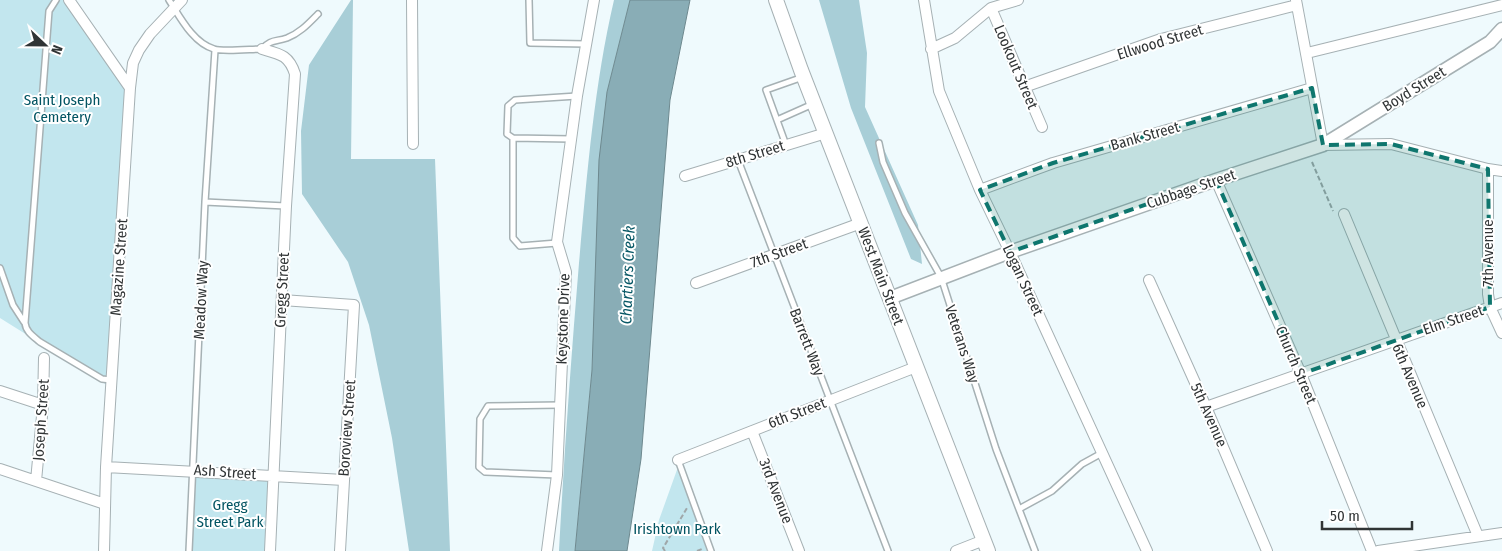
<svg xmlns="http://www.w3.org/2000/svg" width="1502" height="551" viewBox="0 0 1502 551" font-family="'Fira Sans Condensed',sans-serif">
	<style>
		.green { fill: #c2e6ee }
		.forest { fill: #a8ced7 }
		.water { fill: #89adb6; stroke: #6e898f }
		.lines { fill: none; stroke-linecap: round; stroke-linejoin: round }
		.service-casing { stroke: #a6b1b4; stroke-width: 8 }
		.minor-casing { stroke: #a6b1b4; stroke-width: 12 }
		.tertiary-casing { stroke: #a6b1b4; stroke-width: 15 }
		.secondary-casing { stroke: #a6b1b4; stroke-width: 16 }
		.path { stroke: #9fa7a9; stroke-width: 2; stroke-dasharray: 5 2.5; stroke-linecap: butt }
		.service { stroke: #fff; stroke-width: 5 }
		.minor { stroke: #fff; stroke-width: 10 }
		.tertiary { stroke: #fff; stroke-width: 12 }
		.secondary { stroke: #fff; stroke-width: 14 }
		.marked { fill: #0f766e; fill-opacity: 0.2; stroke: #0f766e; stroke-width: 4; stroke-dasharray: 10 6; stroke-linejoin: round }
		.labels { text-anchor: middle; stroke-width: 4; stroke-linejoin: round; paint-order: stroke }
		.street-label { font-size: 15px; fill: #303435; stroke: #fff }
		.park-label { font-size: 15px; fill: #025462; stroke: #fff }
		.water-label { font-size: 16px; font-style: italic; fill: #085866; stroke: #fff }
	</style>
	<rect width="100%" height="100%" fill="#effafd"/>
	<!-- green -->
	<path class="green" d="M0,0H64L125,89L107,385L0,318Z
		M678,467L707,551H652L659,520Z
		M196,476L269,480L265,551H192Z"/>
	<!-- forest -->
	<path class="forest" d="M351,0H353L351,159H435L450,551H409L392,438L369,325L348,262L302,194L301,131L309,65Z
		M614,0H630L607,92L592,370L575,551H559C564,455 571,359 579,263C587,175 594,86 614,0Z
		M819,0H859L867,53L865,107L918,225L922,264L911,259L851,108Z"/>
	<!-- water -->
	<path class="water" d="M630,0H690L670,100L641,459L627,551H575L592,370L599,160L607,92Z"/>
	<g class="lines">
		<defs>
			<path id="service" d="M56,0L49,11L25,323C26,332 33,336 40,342L102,379L111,380
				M169,0C180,17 193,43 214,49C222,52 252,49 262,49C271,39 275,42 287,38C300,33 309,23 318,14
				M529,0L530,43L586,44
				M777,120L813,104
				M513,138V238L520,246L557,243
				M571,139L513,138L507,134L508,106L515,100L577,96
				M879,143L883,162L905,213L941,277L996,449L1035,551
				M786,145L766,90L803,77
				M738,160L888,551
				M205,202L286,206
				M0,268L13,305L24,322
				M678,460L711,551
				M557,475L485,472L479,467L480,419L488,406L560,405
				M1019,509L1052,491L1082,464L1102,453
				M189,551L205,202L215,50"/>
			<path id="minor" d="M69,0L130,88
				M412,0L413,144
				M924,0L939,91L980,190L1010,252L1147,551
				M1296,0L1323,145L1391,144L1488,169L1502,171
				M991,8L1042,127
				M262,49C280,54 289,55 295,74L286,206L270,551
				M931,49L955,38L991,8L1018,0
				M1307,53L1502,5
				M1024,87L1161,39L1297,5
				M1488,169V294L1490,307L1502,333
				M685,176L826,133
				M1216,180L1301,374L1372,551
				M980,190L1053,163L1312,88
				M1344,214L1478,536
				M1149,280L1206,407L1267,551
				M696,283L861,223
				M282,300L354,305L340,551
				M0,391L43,405
				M1206,407L1502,303
				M752,431L799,551
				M678,460L916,367
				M106,467L344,480
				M0,469L105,504
				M36,481L43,405L44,358
				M104,551L106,467L130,88L133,63L139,50L150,34L182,0
				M547,551L557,475L566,272L557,242L577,96L594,0
				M956,551L984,540
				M1378,551L1502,533"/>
			<path id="tertiary" d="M890,298L1010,252L1216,180L1323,145L1490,42L1502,29"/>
			<path id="secondary" d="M776,0L801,70L988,551"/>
		</defs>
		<!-- service casing -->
		<use href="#service" class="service-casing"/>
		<!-- minor casing -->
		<use href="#minor" class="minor-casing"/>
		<!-- tertiary casing -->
		<use href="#tertiary" class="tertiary-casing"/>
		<!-- secondary casing -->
		<use href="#secondary" class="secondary-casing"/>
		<!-- path -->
		<path class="path" d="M1312,162L1333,211
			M665,551L663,548L687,508
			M697,551L702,549"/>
		<!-- service -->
		<use href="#service" class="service"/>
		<!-- minor -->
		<use href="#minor" class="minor"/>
		<!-- tertiary -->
		<use href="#tertiary" class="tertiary"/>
		<!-- secondary -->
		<use href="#secondary" class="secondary"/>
	</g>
	<!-- marked area -->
	<path class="marked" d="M1312,88L1323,145L1391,144L1488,169L1490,307L1301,374L1216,180L1010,252L980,190L1053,163Z"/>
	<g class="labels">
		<!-- street labels -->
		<g class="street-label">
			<text transform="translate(1160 42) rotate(-17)" y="5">Ellwood Street</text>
			<text transform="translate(1016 67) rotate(67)" y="5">Lookout Street</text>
			<text transform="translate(1414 89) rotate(-32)" y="5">Boyd Street</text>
			<text transform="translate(1145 136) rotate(-16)" y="5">Bank Street</text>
			<text transform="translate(755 154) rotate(-17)" y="5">8th Street</text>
			<text transform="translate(1191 189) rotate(-19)" y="5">Cubbage Street</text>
			<text transform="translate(779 253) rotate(-20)" y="5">7th Street</text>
			<text transform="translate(1488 253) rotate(-90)" y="5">7th Avenue</text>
			<text transform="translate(119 267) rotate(-86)" y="5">Magazine Street</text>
			<text transform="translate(881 276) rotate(69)" y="5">West Main Street</text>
			<text transform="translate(1023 280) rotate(65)" y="5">Logan Street</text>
			<text transform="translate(282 290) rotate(-87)" y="5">Gregg Street</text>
			<text transform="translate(201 300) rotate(-87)" y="5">Meadow Way</text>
			<text transform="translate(563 319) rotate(-88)" y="5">Keystone Drive</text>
			<text transform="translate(1453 320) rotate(-19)" y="5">Elm Street</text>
			<text transform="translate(807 342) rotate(69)" y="5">Barrett Way</text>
			<text transform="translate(962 344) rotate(72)" y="5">Veterans Way</text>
			<text transform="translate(1296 365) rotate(67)" y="5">Church Street</text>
			<text transform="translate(1410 376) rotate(67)" y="5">6th Avenue</text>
			<text transform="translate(797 413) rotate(-21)" y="5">6th Street</text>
			<text transform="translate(1209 415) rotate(66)" y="5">5th Avenue</text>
			<text transform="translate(41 420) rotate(-86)" y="5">Joseph Street</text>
			<text transform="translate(347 428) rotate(-86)" y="5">Boroview Street</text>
			<text transform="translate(225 472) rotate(4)" y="5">Ash Street</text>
			<text transform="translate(776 491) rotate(69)" y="5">3rd Avenue</text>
		</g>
		<!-- park labels -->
		<g class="park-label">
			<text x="62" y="105">Saint Joseph<tspan x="62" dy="17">Cemetery</tspan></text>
			<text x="230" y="510">Gregg<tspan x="230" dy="17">Street Park</tspan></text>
			<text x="677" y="534">Irishtown Park</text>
		</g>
		<!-- water labels -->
		<g class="water-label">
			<text transform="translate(627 275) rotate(-88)" y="6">Chartiers Creek</text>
		</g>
	</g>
	<!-- north arrow -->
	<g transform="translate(45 45) rotate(112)" stroke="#ffffff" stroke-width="4" paint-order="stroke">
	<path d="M0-4L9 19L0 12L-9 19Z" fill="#303435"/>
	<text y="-8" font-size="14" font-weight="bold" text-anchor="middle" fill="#303435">N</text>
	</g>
	<!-- scale -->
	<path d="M1322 521v8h90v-8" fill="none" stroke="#303435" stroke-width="2.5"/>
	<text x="1330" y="521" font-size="15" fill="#303435" stroke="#ffffff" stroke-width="4" paint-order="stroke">50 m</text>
</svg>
